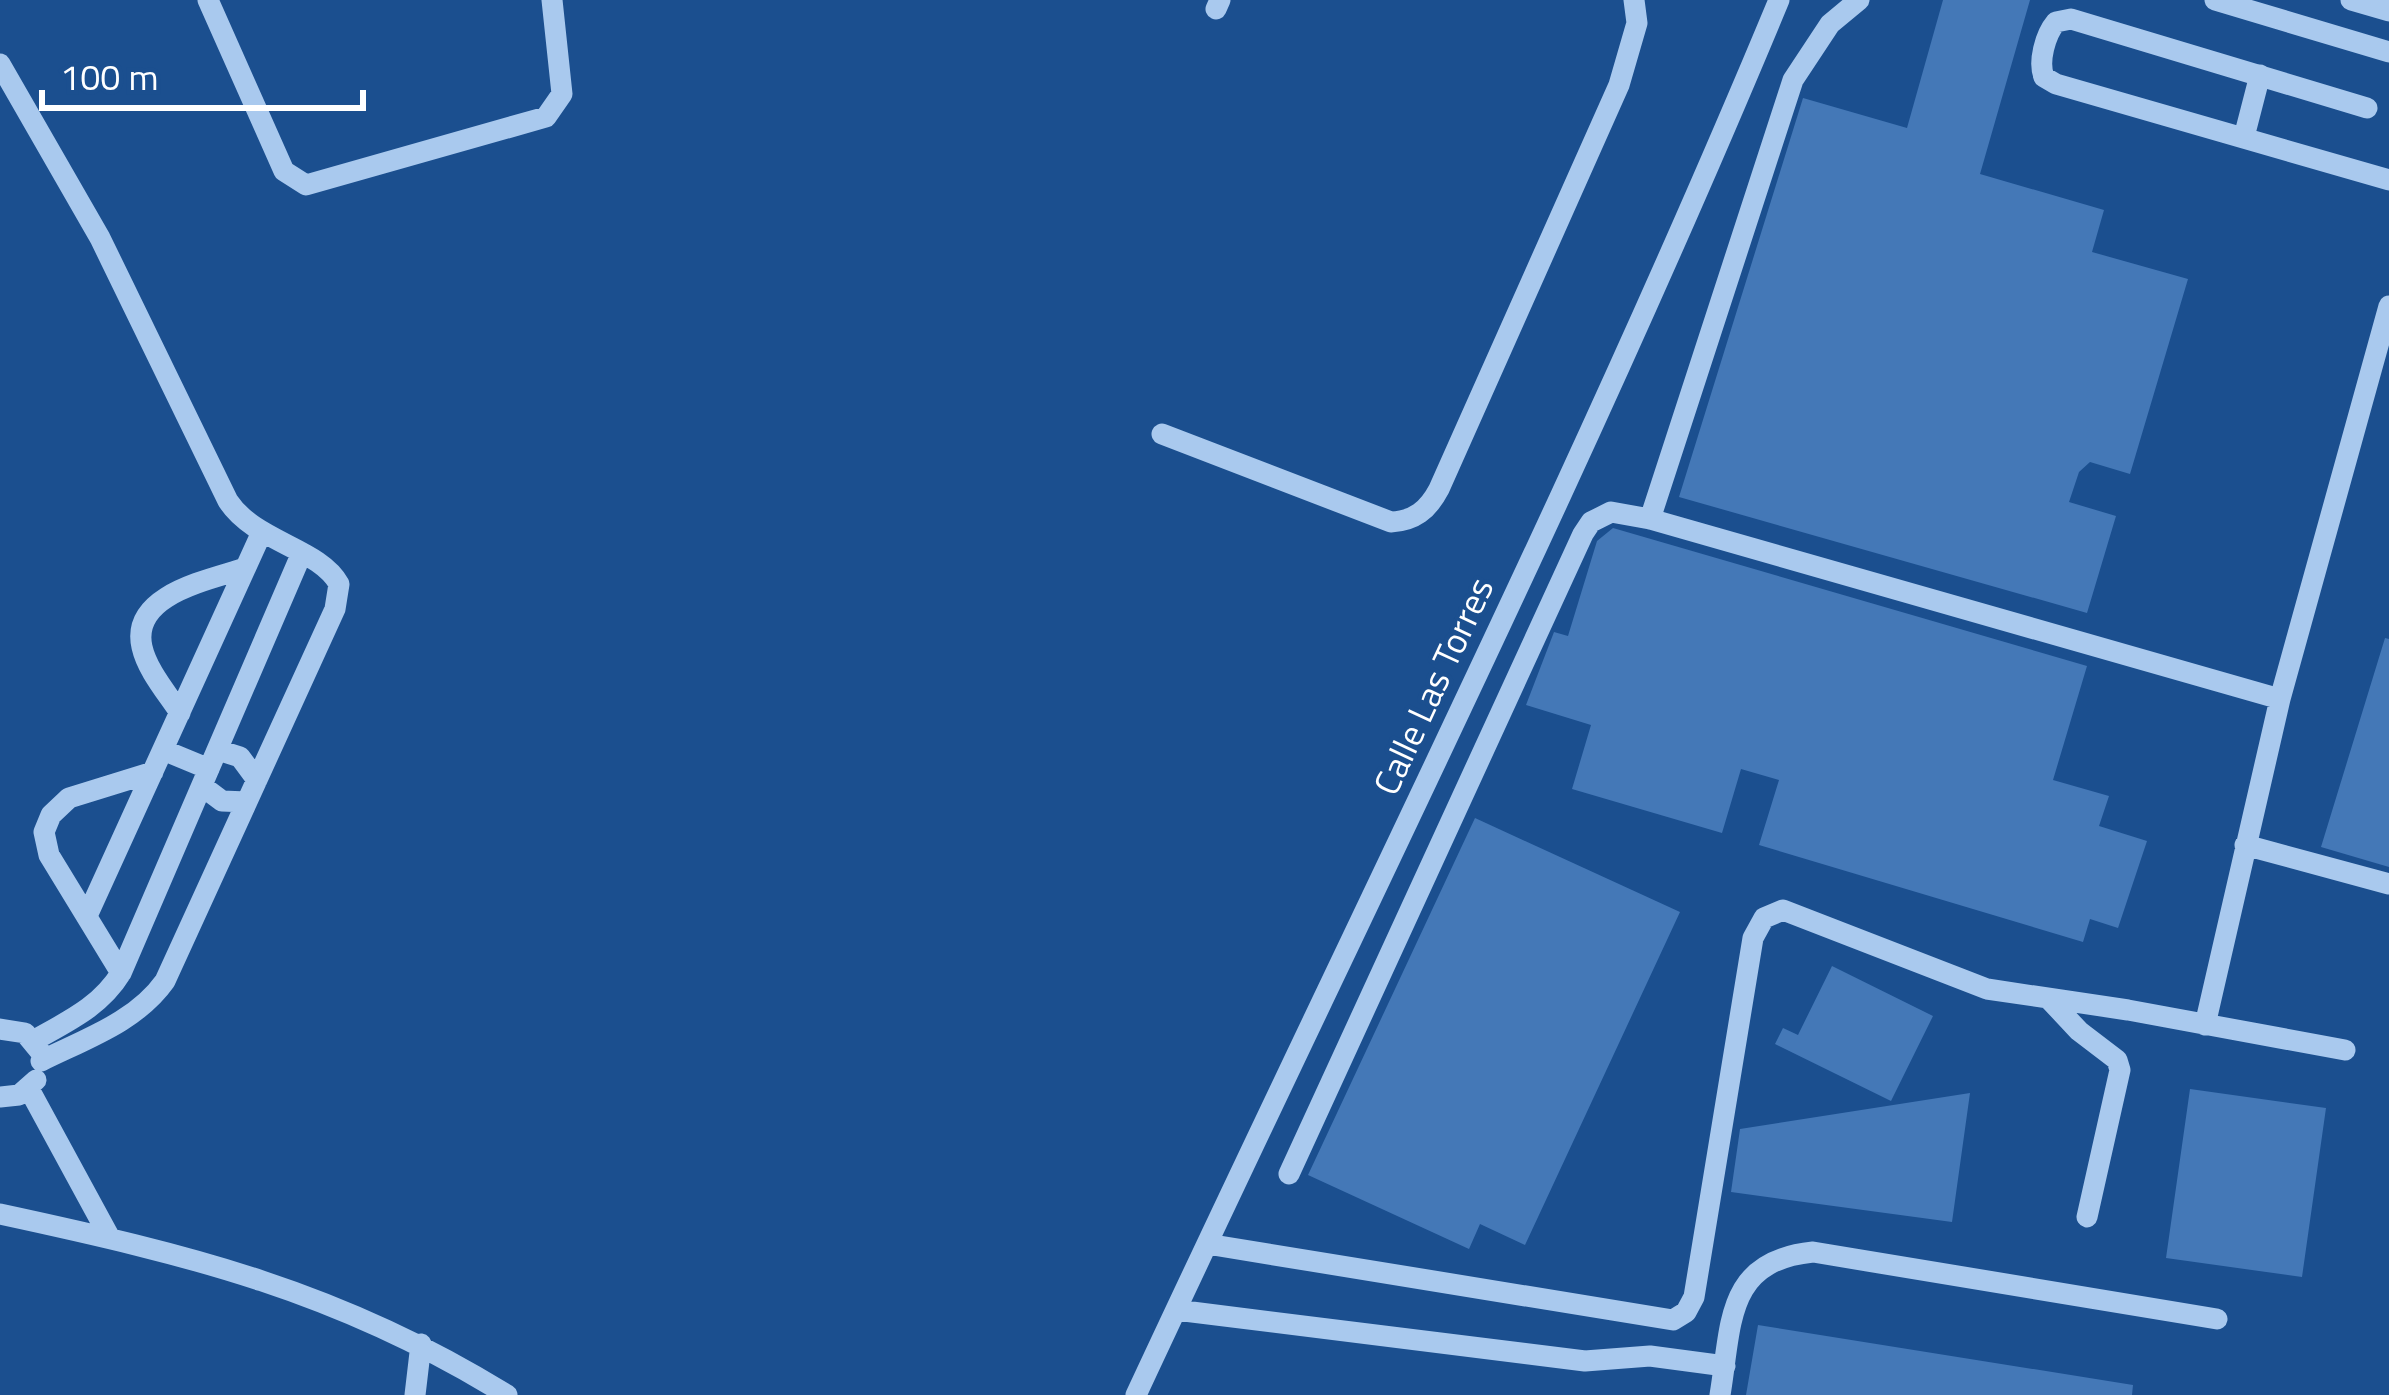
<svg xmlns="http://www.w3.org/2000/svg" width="2389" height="1395" viewBox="0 0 2389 1395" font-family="'Titillium Web',sans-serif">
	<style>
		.building { fill: #4478b7 }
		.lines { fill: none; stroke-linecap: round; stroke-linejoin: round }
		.minor { stroke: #a9c9ee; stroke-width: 21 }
		.labels { text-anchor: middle; stroke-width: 9; stroke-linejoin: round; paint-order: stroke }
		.street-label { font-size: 36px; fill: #fff; stroke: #1b4f8f }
	</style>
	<rect width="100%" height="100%" fill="#1b4f8f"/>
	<!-- building -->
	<path class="building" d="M1943,0H2030L1980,174L2104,210L2092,252L2188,279L2130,474L2090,462L2079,472L2069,502L2116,516L2087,613L1679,497L1803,98L1907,128Z
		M1613,528L2087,666L2053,780L2109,796L2099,826L2147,841L2118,928L2090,919L2083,942L1759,845L1779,780L1741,769L1722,833L1572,789L1591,725L1526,705L1554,632L1568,636L1597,541Z
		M2385,638L2389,639V867L2321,847Z
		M1475,818L1680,912L1525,1245L1480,1224L1469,1249L1308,1175Z
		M1832,966L1933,1016L1891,1101L1775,1044L1783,1028L1798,1035Z
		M2190,1089L2326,1108L2302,1277L2166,1258Z
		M1970,1093L1952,1222L1731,1192L1740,1129Z
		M1758,1325L2133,1385L2132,1395H1746Z"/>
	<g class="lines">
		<!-- minor -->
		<path class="minor" d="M208,0L284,171L306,185L546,117L562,94L552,0
			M2215,0L2389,52
			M2351,0L2389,11
			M1216,9L1220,0
			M0,64L100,238L228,501C255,542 319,548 339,584L335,609L165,981C136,1022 85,1039 41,1061
			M2367,108L2071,19L2056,22C2045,35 2038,62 2044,77L2056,84L2389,180
			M2244,137L2260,75
			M1162,434L1391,522C1414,521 1428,510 1439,489L1619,85L1637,23L1634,0
			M1650,519L1793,80L1830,24L1859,0
			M180,713C167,693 147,670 142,647C130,594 210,580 245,568
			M163,750L209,769
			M218,750L240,757L257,780
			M202,786L222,801L247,802
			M2245,845L2389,884
			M87,916L261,534
			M121,973L49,855L44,832L51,815L69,798L153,772
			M2049,999L2079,1031L2117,1060L2120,1070L2087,1217
			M2205,1025L2280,699L2389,306
			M0,1029L25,1033L39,1050
			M33,1041C68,1021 100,1007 121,973L301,555
			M29,1089L110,1238
			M0,1097L19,1095L36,1080
			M1289,1174L1583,534L1591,522L1611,512L1650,519L2280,699
			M0,1214C190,1255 339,1291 507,1395
			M1207,1244L1673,1320L1686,1312L1694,1297L1753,938L1764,918L1783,910L1987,989L2128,1010L2345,1050
			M1176,1310L1585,1361L1650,1356L1725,1366
			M415,1395L421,1344
			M1136,1395C1352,931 1583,472 1779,0
			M1720,1395C1732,1323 1725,1261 1813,1252L2217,1319"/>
	</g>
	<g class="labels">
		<!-- street labels -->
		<g class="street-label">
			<text transform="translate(1433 686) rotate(-65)" y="13">Calle Las Torres</text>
		</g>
	</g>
	<!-- scale -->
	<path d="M42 90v18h321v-18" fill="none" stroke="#ffffff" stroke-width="6"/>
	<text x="60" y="90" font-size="36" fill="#ffffff" stroke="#1b4f8f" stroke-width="9" paint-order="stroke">100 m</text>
</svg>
